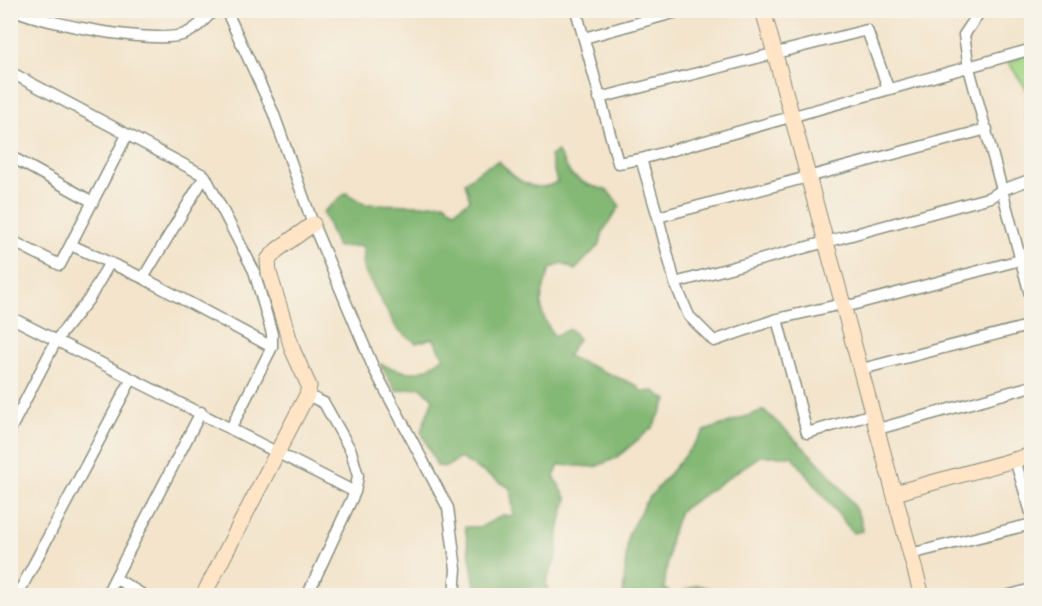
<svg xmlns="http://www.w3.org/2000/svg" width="1042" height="606" viewBox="0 0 1042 606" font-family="'Gochi Hand',sans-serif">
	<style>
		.green { fill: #a5d887; stroke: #628a5e; stroke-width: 1.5 }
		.forest { fill: #84b874; stroke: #527a54; stroke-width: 1.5 }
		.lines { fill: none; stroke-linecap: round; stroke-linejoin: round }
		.street-casing { stroke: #899080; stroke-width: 13 }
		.secondary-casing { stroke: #899080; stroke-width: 17 }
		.street { stroke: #fff; stroke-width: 10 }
		.secondary { stroke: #ffe4c6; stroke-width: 15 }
	</style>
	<rect width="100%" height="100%" fill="#f7f3e8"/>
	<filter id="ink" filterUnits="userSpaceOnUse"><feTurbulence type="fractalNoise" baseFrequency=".0167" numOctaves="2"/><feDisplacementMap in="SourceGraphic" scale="12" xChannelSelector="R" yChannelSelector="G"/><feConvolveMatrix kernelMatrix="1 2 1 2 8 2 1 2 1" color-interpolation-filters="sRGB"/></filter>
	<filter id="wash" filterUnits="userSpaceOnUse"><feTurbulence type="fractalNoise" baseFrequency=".008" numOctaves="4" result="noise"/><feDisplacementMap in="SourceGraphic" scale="24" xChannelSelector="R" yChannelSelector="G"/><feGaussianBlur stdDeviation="1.35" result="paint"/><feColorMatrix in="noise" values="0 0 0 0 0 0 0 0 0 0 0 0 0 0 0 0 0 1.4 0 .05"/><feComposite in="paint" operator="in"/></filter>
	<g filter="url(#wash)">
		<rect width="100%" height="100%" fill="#f3e4cb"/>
		<!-- green -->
		<path class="green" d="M1031,54V89L1027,90L1008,62Z"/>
		<!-- forest -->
		<path class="forest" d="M1031,89H1032L1031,124L1026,120L1027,90Z
			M557,151L571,175L588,185L607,190L620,206L603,231L600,244L575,270L562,263L550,269C540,299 535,308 554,336L570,329L578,339L567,356L636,385L642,392L654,391L667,400L653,427L616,458L595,467L559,465L554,477L567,499L558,531L557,555L546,583L549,595L491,596L476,592L465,527H481L503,515L514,516L510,488L460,458L446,467L437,466L421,431L433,399L421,387L396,391L380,364C410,374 418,378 444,357L433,338L416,343L397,329L363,268V246L337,247L323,212L346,193L364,204L420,205L444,203L454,211L470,200L465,182L484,168L499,161C514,179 535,195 557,182L550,156Z
			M764,410C790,435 861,496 863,531L853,533L792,456H760L680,511L671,536L664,589L676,595L697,585L733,595H623L628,535L645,503L705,431Z"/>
	</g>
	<g filter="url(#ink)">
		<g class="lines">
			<defs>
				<path id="street" d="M15,10C45,24 157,45 185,34C197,29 205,19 214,10
					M226,10L273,112L313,224L374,369L448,508L456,569L454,596
					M576,10L618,163L641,159L658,217L987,129
					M584,38L684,10
					M10,72L205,176L254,271L272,334V347L231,428
					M599,98L867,30L888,88
					M10,156L93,202
					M641,159L1032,49
					M1032,179L1002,190L1032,302
					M658,217L675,283L689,316L714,341L777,319L842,304L852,305L1020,260
					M10,240L60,265L127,135
					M71,245L143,278L272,347
					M143,278L205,176
					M675,283L991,197L1002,190L969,68L964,35L981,10
					M10,317L355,492
					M777,319L807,433L873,414
					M862,369L1032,325
					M307,395L324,403L351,451L358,476L355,492L307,596
					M878,429L1032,386
					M10,430L57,339L89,299L109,264
					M1015,460L1032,516
					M910,554L1032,524
					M17,596L131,380
					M106,596L115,578
					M145,596L115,578L201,412
					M1006,596L1032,589"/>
				<path id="secondary" d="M763,10L922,596
					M895,493L1032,455
					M203,596L307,395L309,386L293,351L269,273L268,260L277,250L313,224"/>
			</defs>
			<!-- street casing -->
			<use href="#street" class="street-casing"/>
			<!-- secondary casing -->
			<use href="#secondary" class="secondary-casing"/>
			<!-- street -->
			<use href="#street" class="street"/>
			<!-- secondary -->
			<use href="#secondary" class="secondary"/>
		</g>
	</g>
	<!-- margin -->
	<rect width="1042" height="606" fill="none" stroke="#f7f3e8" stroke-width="36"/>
</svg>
